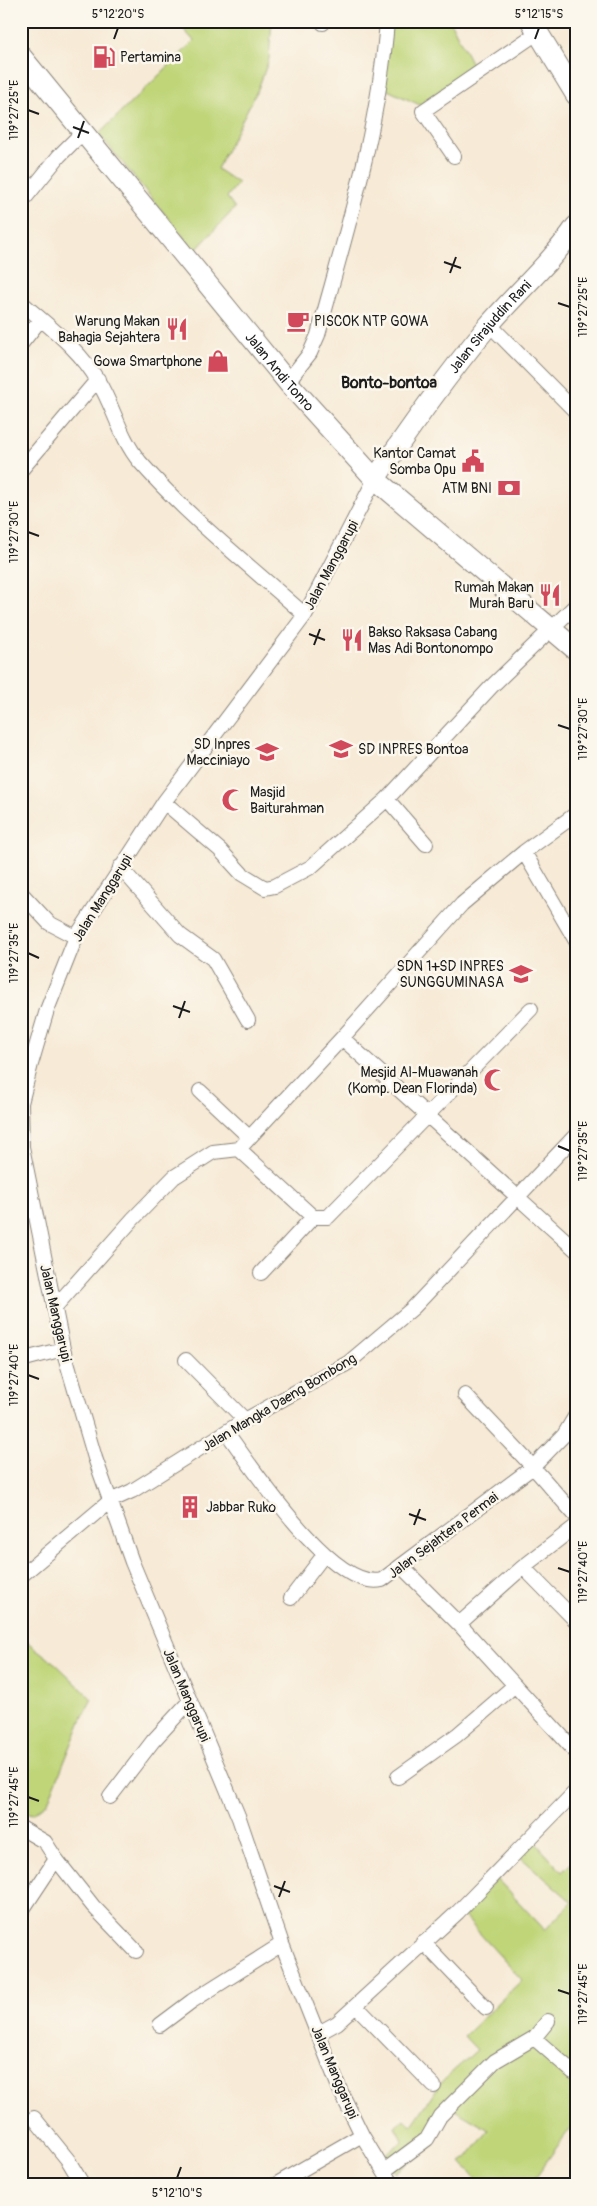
<svg xmlns="http://www.w3.org/2000/svg" width="597" height="2206" viewBox="0 0 597 2206" font-family="Pangolin,sans-serif">
	<style>
		.green { fill: #bfd578; stroke: #6e784a }
		.lines { fill: none; stroke-linecap: round; stroke-linejoin: round }
		.street-casing { stroke: #8a8379; stroke-width: 16 }
		.secondary-casing { stroke: #8a8379; stroke-width: 22 }
		.street { stroke: #fff; stroke-width: 14 }
		.secondary { stroke: #fff; stroke-width: 20 }
		.ticks { fill: none; stroke: #1c1c1c; stroke-width: 2 }
		.labels { text-anchor: middle; stroke-width: 5; stroke-linejoin: round; paint-order: stroke }
		.poi-label { font-size: 14px; fill: #1c1c1c; stroke: #fbf7ec; text-anchor: end }
		.street-label { font-size: 14px; fill: #1c1c1c; stroke: #fbf7ec }
		.quarter-label { font-size: 16px; font-weight: bold; fill: #1c1c1c; stroke: #fbf7ec }
		.neatline { fill: none; stroke: #1c1c1c; stroke-width: 2 }
		.ticks-label { font-size: 12px; text-anchor: middle; fill: #1c1c1c }
	</style>
	<rect width="100%" height="100%" fill="#fbf7ec"/>
	<filter id="ink" filterUnits="userSpaceOnUse"><feTurbulence type="fractalNoise" baseFrequency=".02" numOctaves="2"/><feDisplacementMap in="SourceGraphic" scale="10" xChannelSelector="R" yChannelSelector="G"/><feConvolveMatrix kernelMatrix="1 2 1 2 8 2 1 2 1" color-interpolation-filters="sRGB"/></filter>
	<filter id="wash" filterUnits="userSpaceOnUse"><feTurbulence type="fractalNoise" baseFrequency=".0096" numOctaves="4" result="noise"/><feDisplacementMap in="SourceGraphic" scale="20" xChannelSelector="R" yChannelSelector="G"/><feGaussianBlur stdDeviation="1.12" result="paint"/><feColorMatrix in="noise" values="0 0 0 0 0 0 0 0 0 0 0 0 0 0 0 0 0 1.4 0 .05"/><feComposite in="paint" operator="in"/></filter>
	<g filter="url(#wash)">
		<rect width="100%" height="100%" fill="#f7ead6"/>
		<!-- green -->
		<path class="green" d="M176,21H272L269,59L258,89L217,169L238,183L227,197L235,208L195,251L99,134L194,41Z
			M391,21H450L473,66L420,105L383,88Z
			M21,1637L57,1665L92,1699L83,1716L48,1802L33,1814L21,1811Z
			M534,1841L562,1872L571,1863L576,1868V2120L530,2185L481,2184L461,2162L467,2158L489,2130L453,2109L432,2145L396,2172L384,2155L403,2142L395,2127L403,2120L412,2125L443,2080L477,2050L464,2036L522,1980L462,1914L497,1879L545,1930L572,1902L518,1855Z"/>
	</g>
	<g filter="url(#ink)">
		<g class="lines">
			<defs>
				<path id="street" d="M323,23V21
					M454,156L423,111L537,33
					M21,203L59,156L83,132
					M21,302C48,326 80,349 98,381C114,407 120,438 140,462C189,518 249,565 305,615
					M490,325L576,412
					M21,344L40,320
					M288,381L310,353L318,335C346,232 379,129 387,21
					M21,470L98,379
					M375,479L305,615L164,802L76,937L47,1010L31,1064L21,1103L22,1147L63,1349L95,1458L132,1562L239,1818L282,1944L340,2090L362,2135L392,2185
					M387,799L426,844
					M164,802L220,850L242,874L265,888L275,886L311,867L387,799L491,687L576,605
					M524,852L576,941
					M120,867L180,935L213,959L248,1020
					M21,893L49,923L76,937
					M342,1038L576,1250
					M200,1091L249,1137
					M239,1149L313,1217H328L531,1009
					M261,1273L313,1217
					M54,1308L133,1219L174,1177L213,1152L239,1149L342,1038L462,904L524,852L576,814
					M21,1360L63,1349
					M186,1360L245,1420
					M465,1395L533,1467L564,1435L576,1415
					M227,1433C253,1468 333,1592 382,1580L533,1467L576,1516
					M401,1566L459,1624L576,1752
					M523,1567L576,1621
					M21,1576L110,1501L132,1491L245,1420L348,1363L413,1308L576,1135
					M291,1598L324,1555
					M459,1624L523,1567L576,1526
					M398,1777L457,1735L515,1685
					M110,1797L153,1741L189,1702
					M21,1828L45,1842L56,1859
					M21,1912L56,1859L93,1906L136,1951
					M423,1942L486,2008
					M356,2006L434,2086
					M160,2025L192,2001L282,1944
					M317,2034L337,2023L458,1912L576,1791
					M534,2038L573,2072
					M34,2118L68,2160L83,2185
					M384,2171L427,2139L440,2116L495,2061L534,2038L548,2021
					M275,2185L362,2135"/>
				<g id="secondary">
					<path d="M531,21L576,95"/>
					<path id="s1" d="M21,56L290,385L375,479L576,650"/>
					<path id="s2" d="M375,479C411,427 447,375 488,326C517,292 551,263 576,226"/>
				</g>
			</defs>
			<!-- street casing -->
			<use href="#street" class="street-casing"/>
			<!-- secondary casing -->
			<use href="#secondary" class="secondary-casing"/>
			<!-- street -->
			<use href="#street" class="street"/>
			<!-- secondary -->
			<use href="#secondary" class="secondary"/>
		</g>
	</g>
	<!-- ticks -->
	<path class="ticks" d="M114,39L118,28M535,39L539,28M28,110L39,114M73,127L89,133M78,138L84,121M444,262L461,268M450,273L456,257M558,303L570,307M28,532L39,536M309,634L325,640M314,645L320,629M558,725L570,729M28,953L39,958M173,1006L190,1012M179,1018L185,1001M558,1146L570,1151M28,1375L39,1379M409,1514L426,1520M414,1525L420,1509M558,1568L570,1572M28,1797L39,1801M274,1886L290,1892M279,1897L285,1881M558,1990L570,1994M177,2178L181,2167"/>
	<!-- icons -->
	<defs>
		<symbol id="fuel-bare" viewBox="-9 -9 18 18"><path d="M-5.5-6h7V0h2V4h1.3V-2.5L3-4.5l.8-.8L6-3V5H2.5V1h-1V6h-7ZM-4.2-4.7v3.2H.2V-4.7Z" fill="#d1495b" stroke="#fbf7ec" stroke-width="2.5" paint-order="stroke"/></symbol>
		<symbol id="cafe-bare" viewBox="-9 -9 18 18"><path d="M-5.5-4.5H6V0H3Q3 3.5 0 3.5H-2.5Q-5.5 3.5-5.5 0ZM3-3.2v2h1.7v-2ZM-6 4.5H4V6H-6Z" fill="#d1495b" stroke="#fbf7ec" stroke-width="2.5" paint-order="stroke"/></symbol>
		<symbol id="restaurant-bare" viewBox="-9 -9 18 18"><path d="M-5-6h1v4h1v-4h1v4h1v-4h1v5L-1.5 .5V6h-2V.5L-5-1ZM5-6V6H3V1.5H1.5Q1.5-4 5-6Z" fill="#d1495b" stroke="#fbf7ec" stroke-width="2.5" paint-order="stroke"/></symbol>
		<symbol id="shop-bare" viewBox="-9 -9 18 18"><path d="M-5-2.5h2.3a2.7 3.5 0 0 1 5.4 0H5L5.5 6h-11ZM-1.5-2.5h3a1.5 2.3 0 0 0-3 0Z" fill="#d1495b" stroke="#fbf7ec" stroke-width="2.5" paint-order="stroke"/></symbol>
		<symbol id="civic-bare" viewBox="-9 -9 18 18"><path d="M-.6-6.5H3V-4.5H.6V-3L4-1V1h2V6H-6V1h2V-1L-.6-3ZM-1.2 2.5V6h2.4V2.5Z" fill="#d1495b" stroke="#fbf7ec" stroke-width="2.5" paint-order="stroke"/></symbol>
		<symbol id="bank-bare" viewBox="-9 -9 18 18"><path d="M-6-4H6V4H-6ZM0-2.3a2.3 2.3 0 1 0 0 4.6a2.3 2.3 0 1 0 0-4.6Z" fill="#d1495b" stroke="#fbf7ec" stroke-width="2.5" paint-order="stroke"/></symbol>
		<symbol id="school-bare" viewBox="-9 -9 18 18"><path d="M0-5L7-2L0 1L-7-2ZM-4 1L0 2.5L4 1V4Q0 6-4 4Z" fill="#d1495b" stroke="#fbf7ec" stroke-width="2.5" paint-order="stroke"/></symbol>
		<symbol id="mosque-bare" viewBox="-9 -9 18 18"><path d="M3.5-4.9A6 6 0 1 0 3.5 4.9A5 5 0 1 1 3.5-4.9Z" fill="#d1495b" stroke="#fbf7ec" stroke-width="2.5" paint-order="stroke"/></symbol>
		<symbol id="building-bare" viewBox="-9 -9 18 18"><path d="M-4-6H4V6H1V3H-1V6H-4ZM-2.5-4.3h1.7v1.8h-1.7ZM.8-4.3h1.7v1.8H.8ZM-2.5-1h1.7V.8h-1.7ZM.8-1h1.7V.8H.8Z" fill="#d1495b" stroke="#fbf7ec" stroke-width="2.5" paint-order="stroke"/></symbol>
	</defs>
	<g fill-rule="evenodd">
		<use href="#fuel-bare" x="88" y="41" width="32" height="32"/>
		<use href="#cafe-bare" x="282" y="305" width="32" height="32"/>
		<use href="#restaurant-bare" x="161" y="313" width="32" height="32"/>
		<use href="#shop-bare" x="202" y="345" width="32" height="32"/>
		<use href="#civic-bare" x="457" y="445" width="32" height="32"/>
		<use href="#bank-bare" x="493" y="472" width="32" height="32"/>
		<use href="#restaurant-bare" x="534" y="579" width="32" height="32"/>
		<use href="#restaurant-bare" x="336" y="624" width="32" height="32"/>
		<use href="#school-bare" x="325" y="733" width="32" height="32"/>
		<use href="#school-bare" x="251" y="736" width="32" height="32"/>
		<use href="#mosque-bare" x="217" y="784" width="32" height="32"/>
		<use href="#school-bare" x="505" y="958" width="32" height="32"/>
		<use href="#mosque-bare" x="479" y="1064" width="32" height="32"/>
		<use href="#building-bare" x="174" y="1491" width="32" height="32"/>
	</g>
	<g class="labels">
		<!-- poi labels -->
		<g class="poi-label">
			<text x="120" y="62" text-anchor="start">Pertamina</text>
			<text x="160" y="326">Warung Makan<tspan x="160" dy="16">Bahagia Sejahtera</tspan></text>
			<text x="314" y="326" text-anchor="start">PISCOK NTP GOWA</text>
			<text x="202" y="366">Gowa Smartphone</text>
			<text x="456" y="458">Kantor Camat<tspan x="456" dy="16">Somba Opu</tspan></text>
			<text x="492" y="493">ATM BNI</text>
			<text x="534" y="592">Rumah Makan<tspan x="534" dy="16">Murah Baru</tspan></text>
			<text x="368" y="637" text-anchor="start">Bakso Raksasa Cabang<tspan x="368" dy="16">Mas Adi Bontonompo</tspan></text>
			<text x="250" y="749">SD Inpres<tspan x="250" dy="16">Macciniayo</tspan></text>
			<text x="358" y="754" text-anchor="start">SD INPRES Bontoa</text>
			<text x="250" y="797" text-anchor="start">Masjid<tspan x="250" dy="16">Baiturahman</tspan></text>
			<text x="504" y="971">SDN 1+SD INPRES<tspan x="504" dy="16">SUNGGUMINASA</tspan></text>
			<text x="478" y="1077">Mesjid Al-Muawanah<tspan x="478" dy="16">(Komp. Dean Florinda)</tspan></text>
			<text x="206" y="1512" text-anchor="start">Jabbar Ruko</text>
		</g>
		<!-- street labels -->
		<g class="street-label">
			<text dy="5" stroke="none"><textPath href="#s2" startOffset="191">Jalan Sirajuddin Rani</textPath></text>
			<text dy="5" stroke="none"><textPath href="#s1" startOffset="408">Jalan Andi Tonro</textPath></text>
			<text transform="translate(331 565) rotate(-62)" y="5">Jalan Manggarupi</text>
			<text transform="translate(102 898) rotate(-58)" y="5">Jalan Manggarupi</text>
			<text transform="translate(56 1313) rotate(77)" y="5">Jalan Manggarupi</text>
			<text transform="translate(279 1402) rotate(-31)" y="5">Jalan Mangka Daeng Bombong</text>
			<text transform="translate(443 1535) rotate(-37)" y="5">Jalan Sejahtera Permai</text>
			<text transform="translate(187 1695) rotate(67)" y="5">Jalan Manggarupi</text>
			<text transform="translate(335 2072) rotate(67)" y="5">Jalan Manggarupi</text>
		</g>
		<!-- quarter labels -->
		<g class="quarter-label">
			<text x="389" y="388">Bonto-bontoa</text>
		</g>
	</g>
	<!-- margin -->
	<rect width="597" height="2206" fill="none" stroke="#fbf7ec" stroke-width="55"/>
	<rect x="28" y="28" width="542" height="2150" class="neatline"/>
	<g class="ticks-label">
		<text x="118" y="18">5°12'20"S</text>
		<text x="539" y="18">5°12'15"S</text>
		<text transform="translate(14 110) rotate(-90)" y="4">119°27'25"E</text>
		<text transform="translate(583 307) rotate(-90)" y="4">119°27'25"E</text>
		<text transform="translate(14 532) rotate(-90)" y="4">119°27'30"E</text>
		<text transform="translate(583 729) rotate(-90)" y="4">119°27'30"E</text>
		<text transform="translate(14 953) rotate(-90)" y="4">119°27'35"E</text>
		<text transform="translate(583 1151) rotate(-90)" y="4">119°27'35"E</text>
		<text transform="translate(14 1375) rotate(-90)" y="4">119°27'40"E</text>
		<text transform="translate(583 1572) rotate(-90)" y="4">119°27'40"E</text>
		<text transform="translate(14 1797) rotate(-90)" y="4">119°27'45"E</text>
		<text transform="translate(583 1994) rotate(-90)" y="4">119°27'45"E</text>
		<text x="177" y="2197">5°12'10"S</text>
	</g>
</svg>
